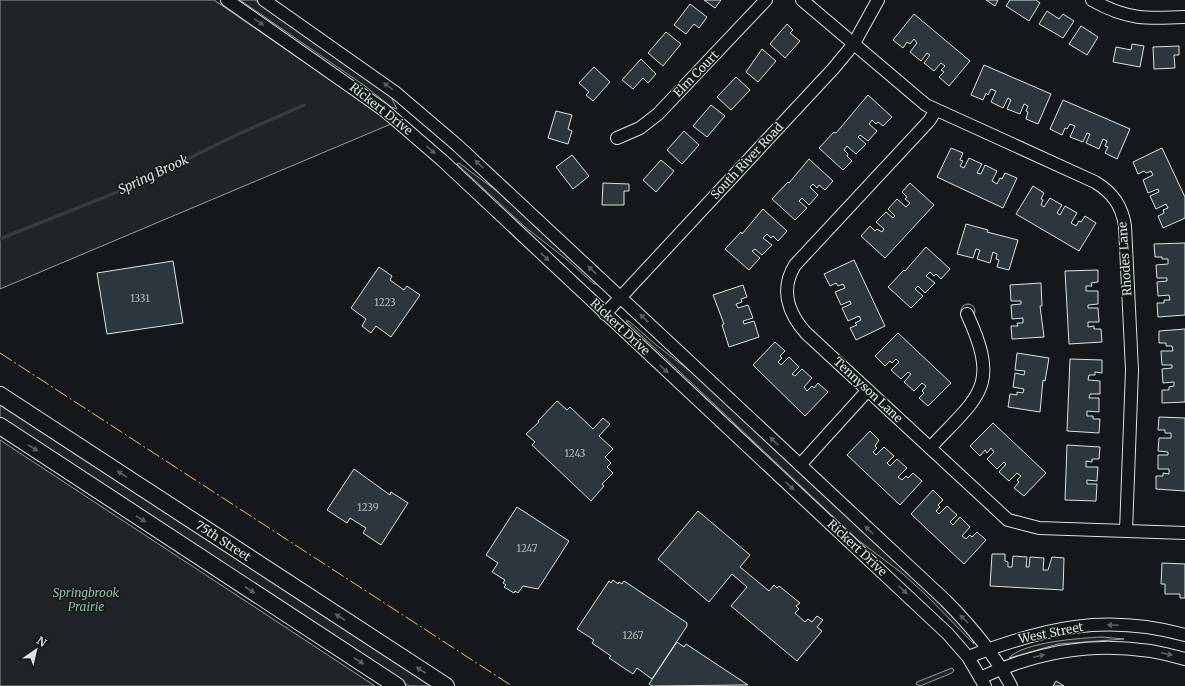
<svg xmlns="http://www.w3.org/2000/svg" width="1185" height="686" viewBox="0 0 1185 686" font-family="Merriweather,serif">
	<style>
		.green { fill: #202428; stroke: #939e99 }
		.lines { fill: none; stroke-linecap: round; stroke-linejoin: round }
		.stream { stroke: #363b3e; stroke-width: 3.5 }
		.building { fill: #2c363c; stroke: #d8e6dc }
		.minor-casing { stroke: #d8e6dc; stroke-width: 14 }
		.major-casing { stroke: #d8e6dc; stroke-width: 18 }
		.minor { stroke: #14181c; stroke-width: 12 }
		.major { stroke: #14181c; stroke-width: 16 }
		.power { stroke: #ffb74d; stroke-width: 1; stroke-dasharray: 14 3 2 3; stroke-linecap: butt }
		.oneway { fill: #59605f }
		.labels { text-anchor: middle; stroke-width: 3; stroke-linejoin: round; paint-order: stroke }
		.number-label { font-size: 10px; fill: #adbab4 }
		.street-label { font-size: 12px; fill: #d8e6dc; stroke: #14181c }
		.park-label { font-size: 12px; font-style: italic; fill: #8ac095; stroke: #14181c }
		.water-label { font-size: 13px; font-style: italic; fill: #d8e6dc; stroke: #14181c }
	</style>
	<rect width="100%" height="100%" fill="#14181c"/>
	<!-- green -->
	<path class="green" d="M0,0H214L355,97L391,124L0,289Z
		M240,0H255L371,81L391,97L397,109L391,107L365,86Z
		M459,163L505,197L597,284H594L566,259L525,227L457,164Z
		M961 311a7 7 0 1 1 14 0a7 7 0 1 1-14 0Z
		M626,321H629L655,344L703,381L955,618L972,638L974,644L924,593L903,574L858,540Z
		M0,402L436,686H409L381,667L0,419Z
		M0,440L375,686H0Z
		M1102,637L1124,639L1058,644L1009,658C1023,642 1081,638 1102,637Z
		M952,668L954,670L952,673L920,686L916,684L917,682Z"/>
	<g class="lines">
		<!-- stream -->
		<path class="stream" d="M0,239L135,185L234,136L304,105"/>
	</g>
	<!-- building -->
	<path class="building" d="M704,0H721L715,8Z
		M986,0H998L995,6Z
		M1010,0H1036L1040,3L1029,21L1006,6Z
		M690,4L707,17L699,28L694,24L686,34L674,25Z
		M1047,11L1059,19L1063,14L1074,21L1063,38L1039,24Z
		M914,14L970,61L949,86L939,77L944,72L941,70L945,66L941,63L934,71L924,63L930,55L927,53L921,61L910,52L917,43L914,39L910,44L907,42L903,48L893,40Z
		M787,24L793,30L790,33L800,41L785,58L770,44Z
		M1081,26L1098,37L1087,55L1069,44Z
		M666,32L681,44L663,66L648,53Z
		M1132,44L1144,46L1140,67L1113,62L1116,47L1131,50Z
		M1179,46V55H1174L1175,68L1154,69L1153,47Z
		M762,49L776,61L758,82L746,72Z
		M641,59L656,74L648,83L643,78L633,89L622,80Z
		M984,65L1051,94L1038,124L1026,119L1028,112L1026,111L1028,106L1024,104L1020,114L1007,109L1011,100L1008,98L1003,108L991,102L996,91L991,89L988,95L986,93L983,100L971,95Z
		M594,67L610,82L593,101L586,95L589,92L579,83Z
		M736,77L750,90L731,110L717,97Z
		M868,95L892,117L883,126L878,122L876,124L872,120L869,124L877,131L868,141L860,135L858,137L866,144L856,154L847,146L844,150L848,154L847,156L852,161L843,170L819,148L834,132L836,133Z
		M1063,100L1130,129L1117,159L1105,153L1108,147L1105,146L1107,141L1103,139L1099,149L1086,143L1090,134L1087,133L1083,142L1070,137L1075,126L1070,124L1067,129L1065,128L1062,135L1050,129Z
		M711,105L725,116L707,137L693,126Z
		M556,111L572,115L568,129L572,131L568,144L548,138Z
		M684,131L699,145L682,164L667,150Z
		M951,148L963,153L960,160L963,161L960,166L964,168L969,158L982,164L977,173L981,174L985,165L997,171L992,181L997,184L1000,178L1002,179L1005,173L1017,178L1003,208L937,177Z
		M1162,148L1185,197V218L1163,228L1158,216L1164,213L1163,210L1168,208L1166,204L1156,209L1150,196L1159,192L1158,189L1148,193L1143,180L1153,175L1151,171L1146,173L1144,171L1138,174L1133,162Z
		M572,155L589,176L573,189L556,167Z
		M809,159L833,181L825,190L819,185L817,188L813,184L810,187L818,195L809,205L802,198L799,201L807,208L795,220L772,199L788,182L789,183Z
		M661,160L674,171L656,192L643,180Z
		M603,183L629,184V191H624V205H602Z
		M910,183L934,205L885,258L861,236L870,226L875,231L877,229L882,232L884,229L876,222L886,212L893,218L895,216L888,209L897,199L906,207L910,203L905,199L907,197L902,192Z
		M1033,186L1044,193L1041,199L1043,200L1041,205L1044,207L1050,198L1062,205L1057,213L1060,215L1065,206L1077,213L1071,223L1076,226L1079,221L1081,222L1085,216L1096,223L1079,251L1016,214Z
		M763,209L787,231L778,241L773,236L771,238L767,234L763,238L772,245L762,255L755,249L752,251L760,258L749,270L725,249L741,232L742,234Z
		M966,224L988,230L987,232L1018,240L1009,270L997,267L999,260L996,259L997,254L993,252L990,263L977,259L980,250L976,249L973,258L957,254Z
		M1185,243V315L1158,317L1157,303H1164V300H1170L1169,295L1158,296L1157,282L1167,281V278H1157L1156,265L1168,264V259H1162V257H1155L1154,244Z
		M926,247L950,269L941,279L936,274L934,276L930,272L926,276L935,283L925,293L918,286L915,289L923,296L911,308L888,287L904,270L905,271Z
		M854,260L885,326L856,340L850,328L857,325L855,323L861,320L859,316L848,321L842,308L851,304L850,301L841,305L835,292L845,288L843,284L838,286L836,283L830,286L824,274Z
		M173,261L183,323L107,334L97,273Z
		M379,267L392,276L390,280L404,290L407,286L420,295L391,337L376,326L371,333L362,326L366,319L351,308Z
		M1098,270V282L1091,283L1092,286H1086V291H1098V304L1088,305V308H1098L1099,322H1088V327L1094,326V329H1101L1102,342L1069,344L1065,271Z
		M1041,283L1042,306H1040L1044,337L1012,339L1011,326H1018L1017,323H1023V318L1012,319L1011,305L1021,304V301H1011L1010,285Z
		M743,285L747,297L741,299L742,302L736,304L738,308L748,305L753,318L743,321L744,324L754,321L759,337L729,347L722,325L724,324L713,295Z
		M1185,329V402L1162,403V390H1169V387L1174,386V382L1163,383L1162,369L1172,368V365H1162L1161,351H1173L1172,346H1166V343H1159V331Z
		M898,333L951,383L928,406L919,398L924,393L922,391L926,386L922,383L914,391L904,382L911,374L908,372L901,379L891,370L899,362L896,359L892,363L890,361L885,366L875,356Z
		M775,342L785,351L780,356L782,358L778,362L781,365L789,357L799,367L792,374L795,376L802,369L812,378L804,387L807,391L812,386L814,388L818,383L828,392L805,416L753,365Z
		M1017,353L1049,358L1045,381L1043,380L1040,412L1008,407L1010,394L1017,395V392L1023,393L1024,389L1013,387L1015,373L1024,375L1025,371L1015,370Z
		M1070,359L1102,360V373L1095,372V375H1089L1088,380L1100,381V394H1090L1089,398H1099V412L1087,411V416H1093V419H1100L1099,433L1067,431Z
		M557,401L567,410L570,407L593,429L603,418L610,424L599,436L613,449L605,457L611,463L607,467L613,473L602,484L604,486L591,501L532,445L535,442L526,434L539,422L538,421Z
		M1159,417L1185,418V491L1156,489V476H1163V473L1169,474V469H1158V455H1168V452L1158,451L1159,438H1171V433H1165V430H1158Z
		M993,423L1046,473L1024,496L1014,488L1019,482L1017,480L1021,476L1017,473L1009,481L999,472L1006,464L1004,462L997,469L987,459L994,452L991,448L987,453L985,450L980,456L970,446Z
		M870,431L879,440L875,446L877,448L873,452L876,455L884,447L894,456L887,463L890,466L897,459L907,468L898,477L902,480L906,476L908,478L913,473L922,481L900,505L847,455Z
		M1067,445L1100,447L1099,459H1092V462L1086,461V467H1098L1097,481L1087,480V484H1097L1096,501L1065,500Z
		M354,469L390,495L391,492L408,503L381,545L363,533L366,528L350,518L347,523L327,510Z
		M933,490L943,500L938,505L940,507L936,511L939,514L947,506L957,515L950,522L953,525L960,517L970,527L962,536L966,539L970,535L972,537L977,532L986,540L964,564L911,514Z
		M517,507L569,541L538,589L523,586L518,593L515,591L514,593L504,587L506,585L503,583L505,580L492,572L498,563L486,555Z
		M698,511L750,555L740,567L769,591L774,585L777,588L779,586L800,603L796,606L799,609L795,613L805,622L808,619L812,622L817,616L823,620L817,627L822,631L797,661L731,606L747,587L732,574L709,602L658,559Z
		M992,554H1005V561L1008,562V567H1012L1013,556L1027,557L1026,567H1029L1030,557L1044,558L1043,570H1048L1052,557L1064,558L1063,590L990,586Z
		M1162,563L1185,564V598H1180V594H1165V584H1161Z
		M613,580L618,584L619,582L622,584L624,581L687,623V626L652,679L637,668L633,674L609,658L611,656L592,643L594,640L577,629L609,581L611,583Z
		M677,642L684,647L686,644L748,685L652,686L649,684Z
		M1056,681L1064,686H1053Z"/>
	<g class="lines">
		<defs>
			<path id="minor" d="M227,0L384,110L443,161L948,634L968,657L985,686
				M264,0L396,93L457,145L945,600C971,626 994,653 1011,686
				M802,0L926,105L1095,182C1113,193 1122,206 1125,226L1132,370L1126,531
				M1092,0C1127,20 1147,19 1185,17
				M936,110L929,121L795,265C780,289 788,313 806,333L1008,520L1039,528L1185,533
				M617,138L640,128L658,114L766,0
				M605,314L833,69L853,45L878,0
				M930,448C979,395 1001,388 967,314
				M800,465L868,390
				M968,657C1044,628 1104,613 1185,635
				M980,678C1046,647 1114,638 1185,659"/>
			<path id="major" d="M0,395L446,686
				M0,426L397,686"/>
		</defs>
		<!-- minor casing -->
		<use href="#minor" class="minor-casing"/>
		<!-- major casing -->
		<use href="#major" class="major-casing"/>
		<!-- minor -->
		<use href="#minor" class="minor"/>
		<!-- major -->
		<use href="#major" class="major"/>
		<!-- power -->
		<path class="power" d="M0,353L512,686"/>
	</g>
	<!-- one-way arrows -->
	<defs><path id="oneway-solid" d="M-6-.8H1V-3.2L6.5 0L1 3.2V.8H-6Z"/></defs>
	<g class="oneway">
		<use href="#oneway-solid" transform="translate(259 22) rotate(35)"/>
		<use href="#oneway-solid" transform="translate(388 86) rotate(-144)"/>
		<use href="#oneway-solid" transform="translate(431 150) rotate(42)"/>
		<use href="#oneway-solid" transform="translate(479 164) rotate(-137)"/>
		<use href="#oneway-solid" transform="translate(545 257) rotate(44)"/>
		<use href="#oneway-solid" transform="translate(592 270) rotate(-137)"/>
		<use href="#oneway-solid" transform="translate(644 318) rotate(-137)"/>
		<use href="#oneway-solid" transform="translate(664 369) rotate(43)"/>
		<use href="#oneway-solid" transform="translate(774 441) rotate(-137)"/>
		<use href="#oneway-solid" transform="translate(33 448) rotate(33)"/>
		<use href="#oneway-solid" transform="translate(122 474) rotate(-147)"/>
		<use href="#oneway-solid" transform="translate(790 486) rotate(43)"/>
		<use href="#oneway-solid" transform="translate(141 519) rotate(33)"/>
		<use href="#oneway-solid" transform="translate(869 530) rotate(-137)"/>
		<use href="#oneway-solid" transform="translate(250 590) rotate(33)"/>
		<use href="#oneway-solid" transform="translate(903 590) rotate(43)"/>
		<use href="#oneway-solid" transform="translate(340 617) rotate(-147)"/>
		<use href="#oneway-solid" transform="translate(964 619) rotate(-135)"/>
		<use href="#oneway-solid" transform="translate(1113 625) rotate(-178)"/>
		<use href="#oneway-solid" transform="translate(1167 654) rotate(13)"/>
		<use href="#oneway-solid" transform="translate(1039 656) rotate(-13)"/>
		<use href="#oneway-solid" transform="translate(359 661) rotate(33)"/>
		<use href="#oneway-solid" transform="translate(421 670) rotate(-147)"/>
	</g>
	<g class="labels">
		<!-- number labels -->
		<g class="number-label">
			<text x="140" y="302">1331</text>
			<text x="385" y="306">1223</text>
			<text x="575" y="457">1243</text>
			<text x="368" y="511">1239</text>
			<text x="527" y="552">1247</text>
			<text x="633" y="639">1267</text>
		</g>
		<!-- street labels -->
		<g class="street-label">
			<text transform="translate(696 74) rotate(-46)" y="4">Elm Court</text>
			<text transform="translate(381 109) rotate(38)" y="4">Rickert Drive</text>
			<text transform="translate(747 161) rotate(-47)" y="4">South River Road</text>
			<text transform="translate(1125 259) rotate(-94)" y="4">Rhodes Lane</text>
			<text transform="translate(620 327) rotate(43)" y="4">Rickert Drive</text>
			<text transform="translate(868 390) rotate(43)" y="4">Tennyson Lane</text>
			<text transform="translate(223 541) rotate(33)" y="4">75th Street</text>
			<text transform="translate(857 548) rotate(43)" y="4">Rickert Drive</text>
			<text transform="translate(1051 633) rotate(-11)" y="4">West Street</text>
		</g>
		<!-- park labels -->
		<g class="park-label">
			<text x="86" y="597">Springbrook<tspan x="86" dy="14">Prairie</tspan></text>
		</g>
		<!-- water labels -->
		<g class="water-label">
			<text transform="translate(153 174) rotate(-25)" y="5">Spring Brook</text>
		</g>
	</g>
	<!-- north arrow -->
	<g transform="translate(36 650) rotate(34)" stroke="#14181c" stroke-width="3" paint-order="stroke">
	<path d="M0-3L7 15L0 10L-7 15Z" fill="#d8e6dc"/>
	<text y="-6" font-size="11" font-weight="bold" text-anchor="middle" fill="#d8e6dc">N</text>
	</g>
</svg>
